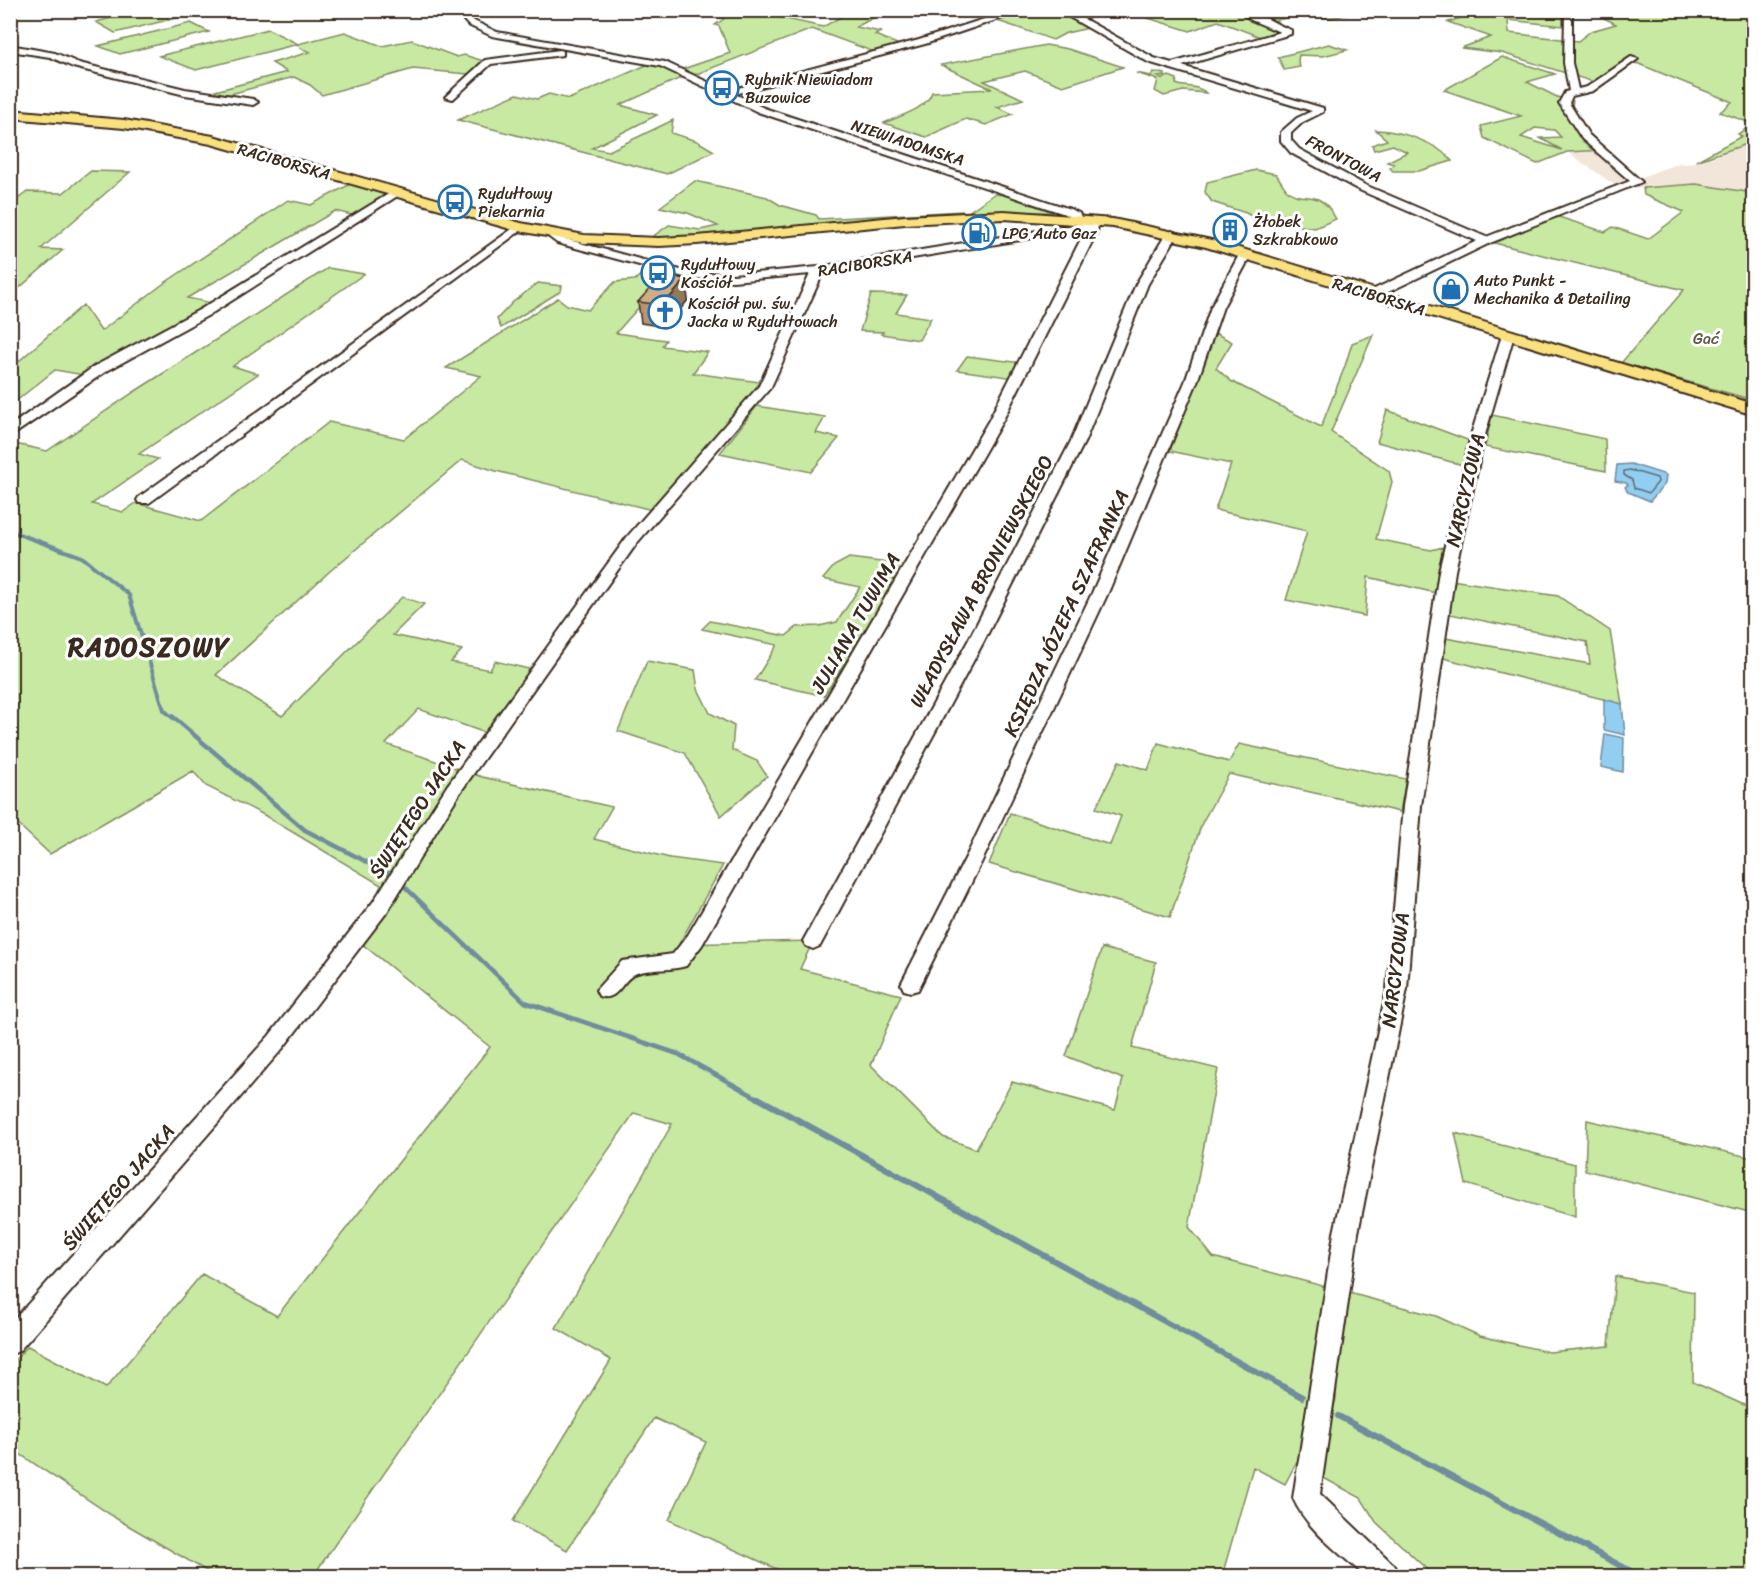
<svg xmlns="http://www.w3.org/2000/svg" width="1764" height="1587" viewBox="0 0 1764 1587" font-family="Sriracha,sans-serif">
	<style>
		.built { fill: #f2e6da }
		.green { fill: #c7e9a2; stroke: #818a60; stroke-width: 1.5; fill-rule: evenodd }
		.water { fill: #92cef2; stroke: #6f8c9d; stroke-width: 1.5 }
		.lines { fill: none; stroke-linecap: round; stroke-linejoin: round }
		.shore { stroke: #5e6c73; stroke-width: 1.5 }
		.stream-far2 { stroke: #6f8c9d; stroke-width: 4 }
		.stream-far1 { stroke: #6f8c9d; stroke-width: 4.5 }
		.stream { stroke: #6f8c9d; stroke-width: 6 }
		.minor-casing { stroke: #3b2a1e; stroke-width: 4 }
		.major-casing { stroke: #3b2a1e; stroke-width: 4 }
		.minor { fill: #fff; fill-rule: evenodd }
		.major { fill: #fae180; fill-rule: evenodd }
		.wall { fill: #b59572; stroke: #3b2a1e; stroke-width: 1.5 }
		.shaded-wall { fill: #93795c; stroke: #3b2a1e; stroke-width: 1.5 }
		.building { fill: #d2ad84; stroke: #3b2a1e; stroke-width: 1.5 }
		.labels { text-anchor: middle; stroke-width: 6; stroke-linejoin: round; paint-order: stroke }
		.far-poi-label { font-size: 16px; fill: #3b2a1e; stroke: #fff; text-anchor: start }
		.far-street-label { font-size: 16px; fill: #3b2a1e; stroke: #fff }
		.far-park-label { font-size: 16px; fill: #5e5a3f; stroke: #fff }
		.street-label { font-size: 20px; fill: #3b2a1e; stroke: #fff }
		.district-label { font-size: 26px; font-weight: bold; letter-spacing: 1.5px; fill: #3b2a1e; stroke: #fff }
	</style>
	<rect width="100%" height="100%" fill="#fff"/>
	<filter id="ink" filterUnits="userSpaceOnUse"><feTurbulence type="fractalNoise" baseFrequency=".0167" numOctaves="2"/><feDisplacementMap in="SourceGraphic" scale="12" xChannelSelector="R" yChannelSelector="G"/><feConvolveMatrix kernelMatrix="1 2 1 2 8 2 1 2 1" color-interpolation-filters="sRGB"/></filter>
	<g filter="url(#ink)">
		<!-- built -->
		<path class="built" d="M1753,142V193L1710,185L1643,188L1616,186L1567,152L1596,151L1633,180L1679,163L1686,164L1714,157L1732,148Z"/>
		<!-- green -->
		<path class="green" d="M931,10L1057,11L1089,28L1066,33L1053,40C1024,30 994,18 964,13C947,10 944,27 920,15Z
			M1532,10L1563,14V26L1508,20L1509,33L1578,41L1591,31L1616,24L1590,11H1753V142L1696,161L1742,136L1738,134L1753,124L1720,112L1732,102L1639,64L1629,62L1600,84L1502,53L1461,48L1491,37L1448,22L1483,11Z
			M122,11V10L205,11L115,33L96,22L123,15L117,12Z
			M700,11H754V12L823,27L851,11H886L856,27L881,32L875,35L902,46L874,52L812,29L694,75L683,69L730,53L719,26L715,25L724,19C716,16 705,17 700,11Z
			M1125,11H1224L1238,15L1243,13L1281,31L1263,38L1218,21L1190,31Z
			M1289,11H1367L1330,18L1306,14L1267,22L1256,18Z
			M191,23L209,32L120,54L98,46Z
			M268,29L298,44L345,32L382,46L412,40L457,57L464,55L484,61L468,74L413,69L322,95L310,85L294,77L219,97L204,94L287,72L272,63L310,52L300,48L298,44L196,70L159,56Z
			M1329,44L1347,50L1323,56L1299,55L1298,61L1300,67L1284,70L1278,57Z
			M1046,45L1068,49L1123,67L1063,86L1025,71L984,81L1023,99L997,107L1013,114L986,125L966,119L926,137L884,123C899,116 927,109 932,92L992,89L941,65Z
			M1502,57L1555,74L1527,82L1557,97L1573,101L1571,109L1588,132L1606,150L1567,152L1537,164L1484,138L1481,126L1521,116L1444,90ZM1535,128L1554,130L1561,137L1540,138L1562,150L1521,137Z
			M651,63L663,66L683,77L620,105L657,115L592,148L609,151L673,120L671,133L697,141L714,151L667,174L458,120L517,94L537,99L549,94L569,99Z
			M1153,72L1165,74V76L1158,77L1162,79L1169,76L1177,79L1176,84C1186,88 1198,85 1206,93L1183,91L1164,96L1155,91L1158,80L1136,73L1151,76Z
			M1376,130C1401,131 1435,141 1452,161L1419,171H1393L1390,168L1394,164L1387,162L1407,152L1393,145L1374,150L1372,145L1387,140Z
			M1256,170L1276,174C1280,179 1283,186 1287,190C1304,205 1318,185 1336,219L1315,228L1258,220L1246,213L1212,202L1205,192L1207,182Z
			M91,171L130,172L41,249L63,250L11,295V204L27,192L63,193Z
			M356,181L395,193L360,217L335,211L187,298L217,304L90,376L55,370L11,405V368L83,305L101,331L163,284L288,200L311,205Z
			M695,181L767,197L780,205L816,215L819,219L964,211L959,213L716,236L653,239L652,237L669,225L700,230L718,226L688,213L660,207Z
			M1696,184L1753,193V400L1621,363L1684,290L1486,241L1559,217L1605,232L1613,227L1648,239L1684,212L1644,195L1643,188Z
			M994,194L1004,195L1053,212L967,213Z
			M650,266L671,271L616,333L666,340L662,346L708,352L693,373L767,383L656,511L496,471L462,460L330,571L216,675L282,716L402,597L424,604L393,635L462,650L451,662L490,670L495,661L533,670L491,735L419,709L386,744L482,777L612,807L594,839L670,858L723,865L679,944L813,941L800,969L901,995L871,1065L943,1137L976,1149L1012,1082L1115,1110L1123,1079L1066,1056L1102,948L1156,962L1132,1048L1218,1069L1189,1227L1213,1257L1436,1316L1480,1336L1549,1352L1609,1346L1615,1276L1694,1292L1693,1382L1753,1409V1576H1434L1376,1522L1361,1498L1318,1475L1336,1398L1340,1320L1313,1431L1285,1484L1253,1467L1222,1576H792L669,1520L706,1442L654,1418L567,1550L513,1521L611,1360L556,1328L672,1124L634,1113L313,1576H215L117,1519L11,1448L10,1365L28,1346L106,1388L202,1274L277,1316L490,1047L356,939L368,923L381,885L264,815L206,786L193,771L50,854L11,818V443L47,451L134,392L328,268L364,274L233,366L258,374L139,454L158,459L92,504L123,512L136,503L201,521L329,422L404,439L481,376L446,368L558,298L567,305L588,310L615,282L635,280Z
			M538,283L562,286L561,291L501,328L497,319L513,302Z
			M871,294L907,295L896,313L931,318L919,340L881,334L883,332L860,331Z
			M1215,333L1232,342L1216,368L1231,381L1321,427L1345,366L1352,343L1373,335L1331,432L1389,471L1392,482L1376,539L1431,550L1443,547L1436,593L1368,577L1365,616L1286,600L1307,531L1215,510L1231,464L1170,451Z
			M967,356L1023,363L1015,378L957,370Z
			M757,406L825,417L816,433L839,438L811,472L720,453Z
			M1387,410L1470,441L1463,465L1377,442Z
			M1492,415L1605,439L1606,471L1485,447Z
			M849,558L906,565L824,696L755,680L777,645L702,629L710,621L786,636L797,627L819,626L837,622L860,587L823,579L834,566Z
			M1451,580L1558,596L1610,631L1622,704L1443,658L1445,638L1590,664L1587,642L1450,614Z
			M647,661L695,670L698,689L710,713L734,726L732,750L757,761L767,776L721,816L685,753L618,731Z
			M1158,743L1229,762L1239,744L1406,779L1400,812L1229,774L1202,823L1170,917L989,864L1010,813L1110,845L1121,816L1096,808L1119,761L1148,770Z
			M1587,1120L1753,1158V1213L1585,1170Z
			M1455,1133L1575,1164V1217L1466,1184Z"/>
		<!-- water -->
		<path class="water" d="M1631,464L1666,475L1665,484L1650,501L1628,492L1625,487L1628,485L1626,483L1615,481L1617,465Z
			M1604,699L1622,704L1625,735L1604,730Z
			M1605,734L1624,738L1623,772L1601,767Z"/>
		<g class="lines">
			<!-- shore -->
			<path class="shore" d="M1630,470L1657,478L1658,482L1649,493L1634,488L1632,480L1624,475V471Z"/>
			<!-- stream-far2 -->
			<path class="stream-far2" d="M10,531L82,557L129,595L164,710L173,718"/>
			<!-- stream-far1 -->
			<path class="stream-far1" d="M172,716L305,830L388,873
				M406,888L525,1002L678,1054L761,1100"/>
			<!-- stream -->
			<path class="stream" d="M758,1098L1302,1397
				M1338,1416L1640,1576"/>
			<defs>
				<path id="minor" d="M455,10H464L474,21L497,32L665,62L727,91L919,40L1012,10H1026L925,44L735,94L764,108L1070,209L1079,213L1082,219L1081,221H1073L1071,217L1062,213L758,112L660,66L492,36L468,25Z
					M1057,10H1068L1154,58L1172,63L1280,32L1251,20L1239,10C1256,10 1275,24 1291,30V34L1182,66L1323,108V112L1303,122L1291,133V140L1299,149L1365,185L1486,237L1630,181L1582,139L1559,103L1565,92L1569,91L1564,63L1565,15L1572,13V63L1578,89L1587,87L1631,57L1638,59L1593,91L1572,96L1569,103L1589,135L1642,182L1490,243L1378,297H1370V291L1477,241L1357,189L1291,153L1281,141V132L1297,118L1312,111L1148,62Z
					M10,45L55,53L79,63L185,89L253,99L258,102L253,105L185,95L73,67L50,57L10,51Z
					M560,50L563,51V55L491,64L453,99L445,97L485,60Z
					M395,190L400,193L399,195L209,315L105,372L10,437V426L95,366L201,309Z
					M1092,222L1098,225L1097,232L1003,420L702,945L686,966C672,971 644,968 633,975C620,983 617,1002 599,996L596,990L622,961L673,954L688,935L989,420L1086,229L823,273L771,387L637,543L459,794L387,912L283,1048L19,1351L10,1355V1324L269,1036L373,902L447,786L627,537L759,386L810,274L733,281L684,277L557,243L549,237V233H557L565,239L684,271L733,275L818,267Z
					M519,224L523,225V229L149,503H139L137,500L139,497Z
					M1172,231L1178,234L1148,284L1085,441L984,641L820,946L813,949L806,946L803,941L968,641L1071,441L1136,284L1166,234Z
					M1245,252L1251,255L1223,307L1197,382L1108,593L986,853L921,984L918,990L911,992L904,990L901,984L968,853L1092,593L1185,382L1211,307L1239,255Z
					M1508,331L1514,335L1485,435L1455,571L1421,806L1407,989L1358,1233L1320,1494L1395,1566L1399,1576H1365C1341,1554 1306,1529 1293,1498L1334,1233L1387,989L1403,806L1439,571L1471,435L1502,335Z"/>
				<path id="major" d="M10,110L124,120L213,136L521,223L584,235L659,238L697,236L905,216L1004,211L1113,219L1216,241L1754,404V415L1206,247L1113,227L1004,219L905,224L697,244L659,246L584,243L514,230L211,144L124,128L10,118Z"/>
			</defs>
			<!-- minor casing -->
			<use href="#minor" class="minor-casing"/>
			<!-- major casing -->
			<use href="#major" class="major-casing"/>
			<!-- minor -->
			<use href="#minor" class="minor"/>
			<!-- major -->
			<use href="#major" class="major"/>
		</g>
		<!-- wall -->
		<path class="wall" d="M688,300L665,327L641,323L638,302Z"/>
		<!-- shaded-wall -->
		<path class="shaded-wall" d="M686,279L688,300L665,327L663,305Z"/>
		<!-- building -->
		<path class="building" d="M662,275L686,279L663,305L638,302Z"/>
	</g>
	<!-- icons -->
	<defs>
		<symbol id="bus-ring" viewBox="-11 -11 22 22"><circle r="9.5" fill="#fff" stroke="#1f6fb2" stroke-width="1.5"/><path d="M-5-6H5V4H4V6H2V4H-2V6H-4V4H-5ZM-3.5-4V0h7V-4ZM-3.5 1.2v1.5H-2V1.2ZM2 1.2v1.5H3.5V1.2Z" fill="#1f6fb2"/></symbol>
		<symbol id="building-ring" viewBox="-11 -11 22 22"><circle r="9.5" fill="#fff" stroke="#1f6fb2" stroke-width="1.5"/><path d="M-4-6H4V6H1V3H-1V6H-4ZM-2.5-4.3h1.7v1.8h-1.7ZM.8-4.3h1.7v1.8H.8ZM-2.5-1h1.7V.8h-1.7ZM.8-1h1.7V.8H.8Z" fill="#1f6fb2"/></symbol>
		<symbol id="fuel-ring" viewBox="-11 -11 22 22"><circle r="9.5" fill="#fff" stroke="#1f6fb2" stroke-width="1.5"/><path d="M-5.5-6h7V0h2V4h1.3V-2.5L3-4.5l.8-.8L6-3V5H2.5V1h-1V6h-7ZM-4.2-4.7v3.2H.2V-4.7Z" fill="#1f6fb2"/></symbol>
		<symbol id="shop-ring" viewBox="-11 -11 22 22"><circle r="9.5" fill="#fff" stroke="#1f6fb2" stroke-width="1.5"/><path d="M-5-2.5h2.3a2.7 3.5 0 0 1 5.4 0H5L5.5 6h-11ZM-1.5-2.5h3a1.5 2.3 0 0 0-3 0Z" fill="#1f6fb2"/></symbol>
		<symbol id="church-ring" viewBox="-11 -11 22 22"><circle r="9.5" fill="#fff" stroke="#1f6fb2" stroke-width="1.5"/><path d="M-1.2-6h2.4v3.5h3.3v2.4h-3.3V6h-2.4V-.1h-3.3v-2.4h3.3Z" fill="#1f6fb2"/></symbol>
	</defs>
	<g fill-rule="evenodd">
		<use href="#bus-ring" x="703" y="69" width="38" height="38"/>
		<use href="#bus-ring" x="436" y="183" width="38" height="38"/>
		<use href="#building-ring" x="1211" y="211" width="38" height="38"/>
		<use href="#fuel-ring" x="960" y="214" width="38" height="38"/>
		<use href="#bus-ring" x="639" y="254" width="38" height="38"/>
		<use href="#shop-ring" x="1432" y="270" width="38" height="38"/>
		<use href="#church-ring" x="646" y="293" width="38" height="38"/>
	</g>
	<g class="labels">
		<!-- far-poi labels -->
		<g class="far-poi-label">
			<text x="745" y="85">Rybnik Niewiadom<tspan x="745" dy="18">Buzowice</tspan></text>
			<text x="478" y="199">Rydułtowy<tspan x="478" dy="18">Piekarnia</tspan></text>
			<text x="1253" y="227">Żłobek<tspan x="1253" dy="18">Szkrabkowo</tspan></text>
			<text x="1002" y="239">LPG Auto Gaz</text>
			<text x="681" y="270">Rydułtowy<tspan x="681" dy="18">Kościół</tspan></text>
			<text x="1474" y="286">Auto Punkt -<tspan x="1474" dy="18">Mechanika &amp; Detailing</tspan></text>
			<text x="688" y="309">Kościół pw. św.<tspan x="688" dy="18">Jacka w Rydułtowach</tspan></text>
		</g>
		<!-- far-street labels -->
		<g class="far-street-label">
			<text transform="translate(908 142) rotate(18)" y="6">NIEWIADOMSKA</text>
			<text transform="translate(1344 158) rotate(28)" y="6">FRONTOWA</text>
			<text transform="translate(284 161) rotate(16)" y="6">RACIBORSKA</text>
			<text transform="translate(865 263) rotate(-9)" y="6">RACIBORSKA</text>
			<text transform="translate(1379 296) rotate(17)" y="6">RACIBORSKA</text>
		</g>
		<!-- far-park labels -->
		<g class="far-park-label">
			<text x="1706" y="344">Gać</text>
		</g>
		<!-- street labels -->
		<g class="street-label">
			<text transform="translate(1465 490) rotate(-77)" y="7">NARCYZOWA</text>
			<text transform="translate(981 581) rotate(-62)" y="7">WŁADYSŁAWA BRONIEWSKIEGO</text>
			<text transform="translate(1066 613) rotate(-65)" y="7">KSIĘDZA JÓZEFA SZAFRANKA</text>
			<text transform="translate(855 623) rotate(-60)" y="7">JULIANA TUWIMA</text>
			<text transform="translate(417 809) rotate(-57)" y="7">ŚWIĘTEGO JACKA</text>
			<text transform="translate(1395 970) rotate(-83)" y="7">NARCYZOWA</text>
			<text transform="translate(118 1187) rotate(-49)" y="7">ŚWIĘTEGO JACKA</text>
		</g>
		<!-- district labels -->
		<g class="district-label">
			<text x="149" y="656">RADOSZOWY</text>
		</g>
	</g>
	<!-- margin -->
	<rect width="1764" height="1587" fill="none" stroke="#fff" stroke-width="36"/>
	<rect x="18" y="18" width="1728" height="1551" fill="none" stroke="#3b2a1e" stroke-width="2" filter="url(#ink)"/>
</svg>
